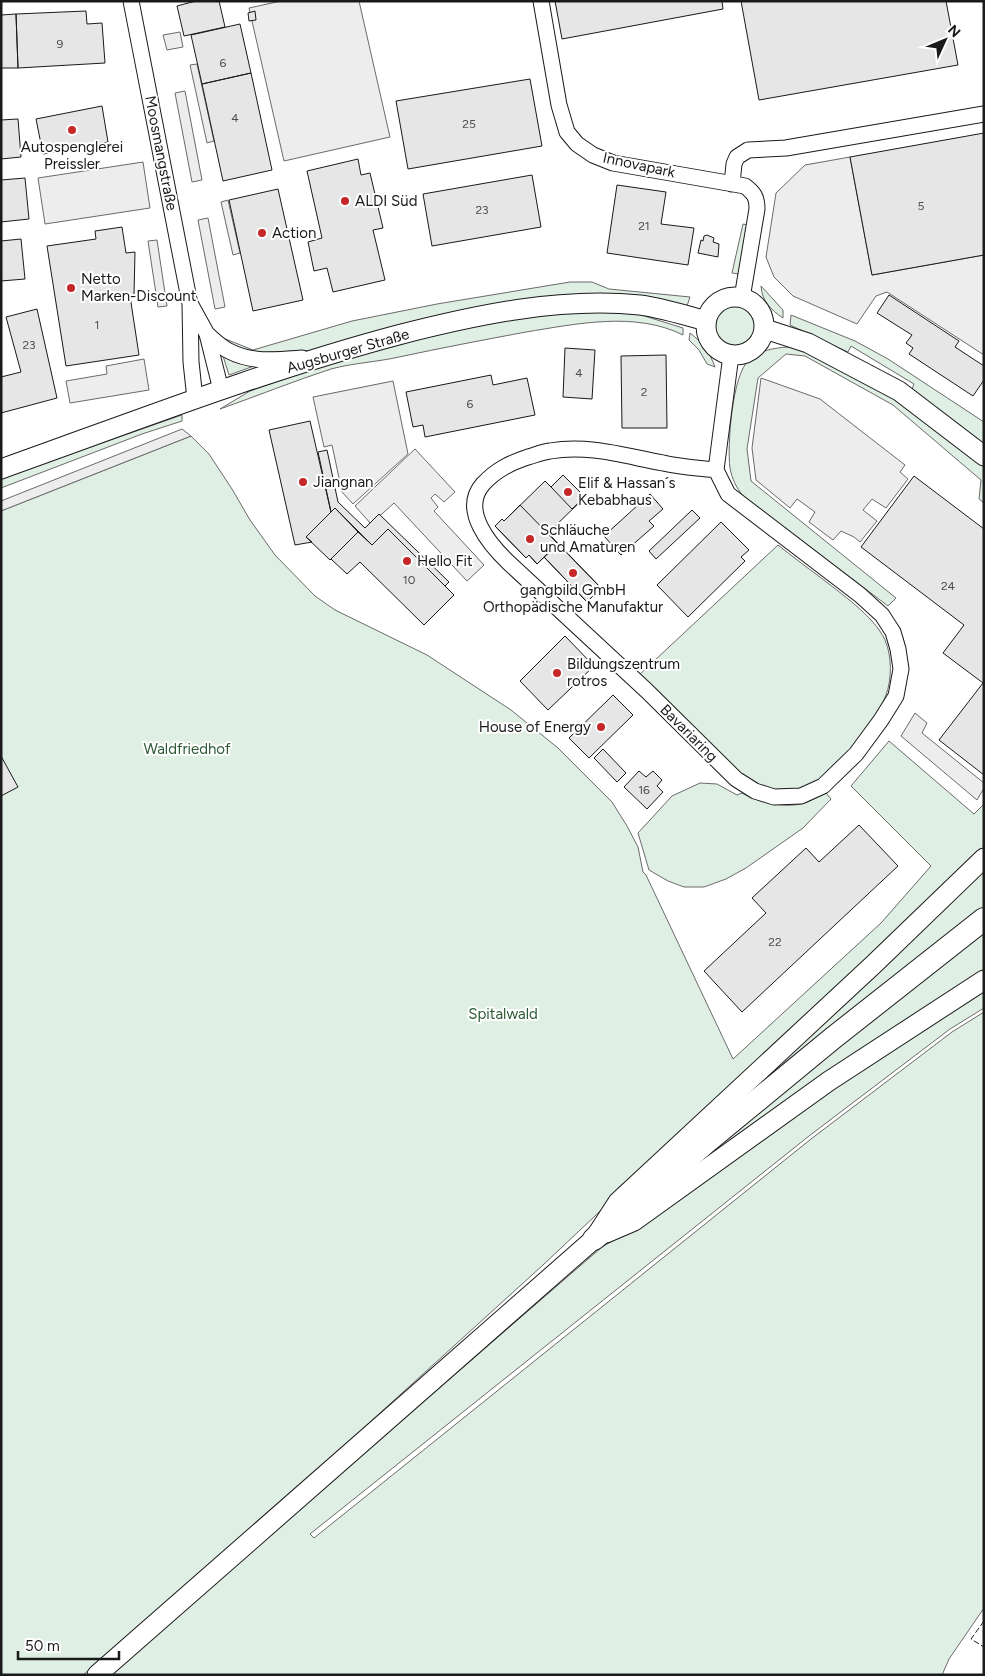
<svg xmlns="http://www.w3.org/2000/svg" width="985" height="1676" viewBox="0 0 985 1676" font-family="Figtree,sans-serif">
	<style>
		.green { fill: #e0efe3; stroke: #6a6a6a }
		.parking { fill: #ededed; stroke: #6a6a6a }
		.building { fill: #e6e6e6; stroke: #1a1a1a }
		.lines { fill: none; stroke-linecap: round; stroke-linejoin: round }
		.minor-casing { stroke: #1a1a1a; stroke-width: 17 }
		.major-casing { stroke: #1a1a1a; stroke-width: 21 }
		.highway-casing { stroke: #1a1a1a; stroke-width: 24 }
		.minor { stroke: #fff; stroke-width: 15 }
		.major { stroke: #fff; stroke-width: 19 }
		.highway { stroke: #fff; stroke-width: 22 }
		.fence { stroke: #1a1a1a; stroke-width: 1; stroke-dasharray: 6 2.5; stroke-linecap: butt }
		.poi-dot { fill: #c62828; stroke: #fff; stroke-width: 2 }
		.labels { text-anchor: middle; stroke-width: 4; stroke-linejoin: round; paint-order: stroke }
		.number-label { font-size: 12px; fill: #4d4d4d }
		.poi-label { font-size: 15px; fill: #1a1a1a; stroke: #fff; text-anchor: start }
		.street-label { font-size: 15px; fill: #1a1a1a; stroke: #fff }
		.park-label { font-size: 15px; fill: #2b5a34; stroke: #fff }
	</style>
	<rect width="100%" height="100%" fill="#fff"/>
	<!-- green -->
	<path class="green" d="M743,224L748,225L739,274L732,273Z
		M570,282H592L609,289L690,297L687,306L642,298L321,350L251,353L232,346L223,338L253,350L352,321L437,304Z
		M761,286L783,310V318C771,310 762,301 761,286Z
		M714 327a21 21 0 1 1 42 0a21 21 0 1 1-42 0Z
		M593,310L638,314L683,328V335C635,311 576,324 526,332C483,340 441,348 399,357C377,362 353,363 331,369C294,381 257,396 220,409L250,391L328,364L388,347L452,330L534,314Z
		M791,315L855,341L888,359L984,422V447L912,389L914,384L851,346L848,352L790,325Z
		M690,333C703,343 709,351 715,367L707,364L699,350L689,340Z
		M788,347L807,350L896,397L984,465V503L979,499L981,480L893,405L805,356L786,354L758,378L747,449L751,481L896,598L888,606L743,496C736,487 732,479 730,468C727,447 732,374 749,360C760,350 774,348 788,347Z
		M223,356L254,366L229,375Z
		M182,415V421L142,434L1,488V478Z
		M191,436L209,454L232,489L250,520L275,555L315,596L335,610L427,655L511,710L558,748L612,802L627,826L638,847L643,872L646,875L733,1059L881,923L931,866L851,786L889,741L974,814L984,804V849L543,1265L292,1493L83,1675H1V511Z
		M778,545C792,556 806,567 820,577C840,593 874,616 885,640C892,656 892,679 886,695C875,724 828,784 797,790C776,794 758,785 740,775L638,676Z
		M700,783L717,784L737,795L742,793C758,802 786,809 804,803C811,801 819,796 826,793L831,799L803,828L746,868L726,879L704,887H684L668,881L649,870L638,833L672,796Z
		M984,867V909L715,1121Z
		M984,930V975L673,1186L716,1144Z
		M984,986V1008L950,1029L809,1136L310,1534L314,1538L811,1139L952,1032L984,1012V1608L949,1659L942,1675H107L602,1247L638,1226L724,1161Z"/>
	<!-- parking -->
	<path class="parking" d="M281,1H359L390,137L284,161L249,8Z
		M180,32L183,47L167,50L163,35Z
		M197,64L214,141L207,143L190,65Z
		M185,91L202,180L192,182L175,93Z
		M850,157L872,275L984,255V355L887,292L876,296L857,324L793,296L774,277L766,257L776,193L805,165Z
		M143,162L150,208L45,224L38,178Z
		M228,200L240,253L233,255L221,202Z
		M208,218L225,307L215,309L198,220Z
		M157,240L167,306L158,307L148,241Z
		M144,359L149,390L70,403L66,381L107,374L106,366Z
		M761,378L820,399L905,465L900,472L908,479L886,508L872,499L863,510L877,521L860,542L854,537L841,531L833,540L809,522L815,512L797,499L790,508L756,480L752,448Z
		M393,381L408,454L353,504L342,492L332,445L324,447L313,397Z
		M182,429L191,436L1,511V501Z
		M415,449L455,492L444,502L435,494L431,498L438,507L434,511L484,565L467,581L394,503L371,524L355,506Z
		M915,713L927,723L922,733L984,783V788L977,800L901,736Z"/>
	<!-- building -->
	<path class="building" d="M196,1H219L225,27L184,36L177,6Z
		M555,1H722L723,9L562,39Z
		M741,1H946L958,65L759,100Z
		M86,11L87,24L102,23L105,63L18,68L16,14Z
		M255,11L256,20L249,21L248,13Z
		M16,14L18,68H1V15Z
		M240,24L251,73L202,84L191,35Z
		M251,73L272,170L223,181L202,84Z
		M530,79L542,146L408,169L396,101Z
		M102,106L108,142L43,154L36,119Z
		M18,119L21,157L1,159V120Z
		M984,133V255L872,275L850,157Z
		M358,159L361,175L370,173L383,228L373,230L385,280L333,292L327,268L314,271L308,242L322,238L307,171Z
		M532,175L541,227L432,246L423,194Z
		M25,178L29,219L1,222V180Z
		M617,185L666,192L661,224L694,228L688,265L607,253Z
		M278,189L303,300L253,311L229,200Z
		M122,227L126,253L135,252L134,295L130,296L139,355L66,366L47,246L96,239L95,231Z
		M707,235L714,238L713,242L719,244L718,257L698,253L701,240L703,241L704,236Z
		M21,239L25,279L1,281V241Z
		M889,295L959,341L955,347L984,366V380L973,396L909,354L913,348L906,343L912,335L877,313Z
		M37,309L57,398L1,413V377L21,372L6,317Z
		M565,348L595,350L592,399L563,397Z
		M666,355L667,428H622L621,356Z
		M491,375L493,385L527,378L535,415L425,437L423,425L413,427L406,392Z
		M310,421L331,512L306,537L312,542L295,545L269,430Z
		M327,450L338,502L365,528L379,514L449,582L445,586L388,529L372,545L335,508L331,512L318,452Z
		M563,475L585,497L548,533L601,588L587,602L544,557L537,564L529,555L526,558L495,526L502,519L504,521L545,481L551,487Z
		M563,475L585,497L572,509L551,487Z
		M914,476L984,529V775L939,740L983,683L943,653L964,625L861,547Z
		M650,494L663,509L649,521L654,526L621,555L604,536Z
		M520,505L558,544L537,564L529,555L526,558L495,526L502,519L504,521Z
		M335,508L358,532L330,560L306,537Z
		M692,510L700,518L656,559L649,551Z
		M721,522L749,550L741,557L745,561L688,617L657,585Z
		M388,529L454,595L424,625L360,562L347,574L331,559L358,532L372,545Z
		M558,544L601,588L587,602L544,557Z
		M565,636L594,666L548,710L520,681Z
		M613,695L633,715L589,758L569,738Z
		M603,749L626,773L617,782L594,758Z
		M1,756L18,787L1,796Z
		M639,771L646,777L653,771L662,780L657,786L663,792L647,809L624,787Z
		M859,825L898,866L742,1012L704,971L766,913L752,898L806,848L819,862Z"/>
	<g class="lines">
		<defs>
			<path id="minor" d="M131,1L190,304L191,362L195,399
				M541,1L559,105L567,132L577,144L593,155L613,163L745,186C754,193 757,197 757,209L742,298
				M732,184L734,164L737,157L748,150L786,148L984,114
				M191,305L207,334L221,390
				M207,334C214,340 221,347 229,351C252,363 276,360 302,358
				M716,470C698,468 680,467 663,463C625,456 588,444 550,451C542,452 535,455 528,457C510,463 496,470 483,484C460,510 490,545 509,563L647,691L736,779L755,791L774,797L801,796L823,786L856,754L881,720L896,696L901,669L898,649L893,632L882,615L860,595L728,494L716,470L731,355"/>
			<path id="major" d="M706 326a29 29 0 1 1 58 0a29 29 0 1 1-58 0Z
				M765,329L808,343L899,391L984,456
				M1,469C133,422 263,371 398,335C476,315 559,297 640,305C662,308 685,315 706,321
				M606,1233L634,1221L829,1081L984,980
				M97,1675L594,1239L618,1202L873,965L984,858"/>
			<path id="highway" d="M594,1239L709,1140L833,1038L984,919"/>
		</defs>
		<!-- minor casing -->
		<use href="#minor" class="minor-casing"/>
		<!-- major casing -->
		<use href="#major" class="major-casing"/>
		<!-- highway casing -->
		<use href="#highway" class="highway-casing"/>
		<!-- minor -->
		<use href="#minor" class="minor"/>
		<!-- major -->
		<use href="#major" class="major"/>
		<!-- highway -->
		<use href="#highway" class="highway"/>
		<!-- fence -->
		<path class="fence" d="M984,1621L971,1639L984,1647"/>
	</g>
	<!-- markers -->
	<g class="poi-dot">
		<circle cx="72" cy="130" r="5"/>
		<circle cx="345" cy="201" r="5"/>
		<circle cx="262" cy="233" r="5"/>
		<circle cx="71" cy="288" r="5"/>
		<circle cx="303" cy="482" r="5"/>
		<circle cx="568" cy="492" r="5"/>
		<circle cx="530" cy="539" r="5"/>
		<circle cx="407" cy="561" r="5"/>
		<circle cx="573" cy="573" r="5"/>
		<circle cx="557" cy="673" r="5"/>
		<circle cx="601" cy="727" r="5"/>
	</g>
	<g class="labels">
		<!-- number labels -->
		<g class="number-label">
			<text x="60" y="48">9</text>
			<text x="223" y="67">6</text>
			<text x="235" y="122">4</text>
			<text x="469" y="128">25</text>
			<text x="921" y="210">5</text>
			<text x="482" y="214">23</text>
			<text x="644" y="230">21</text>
			<text x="97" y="329">1</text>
			<text x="29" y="349">23</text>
			<text x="579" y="377">4</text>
			<text x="644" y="396">2</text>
			<text x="470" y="408">6</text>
			<text x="409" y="584">10</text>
			<text x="948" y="590">24</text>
			<text x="644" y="794">16</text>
			<text x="775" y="946">22</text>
		</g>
		<!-- poi labels -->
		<g class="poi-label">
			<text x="72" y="152" text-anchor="middle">Autospenglerei<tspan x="72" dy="17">Preissler</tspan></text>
			<text x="355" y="206">ALDI Süd</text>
			<text x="272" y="238">Action</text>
			<text x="81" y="284">Netto<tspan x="81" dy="17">Marken-Discount</tspan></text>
			<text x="313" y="487">Jiangnan</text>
			<text x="578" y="488">Elif &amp; Hassan´s<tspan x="578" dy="17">Kebabhaus</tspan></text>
			<text x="540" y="535">Schläuche<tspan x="540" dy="17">und Amaturen</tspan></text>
			<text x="417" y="566">Hello Fit</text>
			<text x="573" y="595" text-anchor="middle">gangbild GmbH<tspan x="573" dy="17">Orthopädische Manufaktur</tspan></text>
			<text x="567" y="669">Bildungszentrum<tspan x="567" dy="17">rotros</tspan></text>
			<text x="591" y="732" text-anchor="end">House of Energy</text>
		</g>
		<!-- street labels -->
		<g class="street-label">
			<text transform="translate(161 153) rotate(79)" y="5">Moosmangstraße</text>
			<text transform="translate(639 165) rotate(12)" y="5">Innovapark</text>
			<text transform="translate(348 351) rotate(-16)" y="5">Augsburger Straße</text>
			<text transform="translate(689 733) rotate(45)" y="5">Bavariaring</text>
		</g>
		<!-- park labels -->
		<g class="park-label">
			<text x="187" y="754">Waldfriedhof</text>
			<text x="503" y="1019">Spitalwald</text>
		</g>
	</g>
	<!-- border -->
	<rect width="985" height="1676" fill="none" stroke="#1a1a1a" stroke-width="5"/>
	<!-- north arrow -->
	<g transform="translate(945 40) rotate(46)" stroke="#ffffff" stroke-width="4" paint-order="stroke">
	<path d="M0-4L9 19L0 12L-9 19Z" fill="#1a1a1a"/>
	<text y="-8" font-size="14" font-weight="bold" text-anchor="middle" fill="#1a1a1a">N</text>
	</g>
	<!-- scale -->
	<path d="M18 1651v8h101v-8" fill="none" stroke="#1a1a1a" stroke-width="2.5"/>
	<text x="25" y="1651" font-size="15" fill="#1a1a1a" stroke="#ffffff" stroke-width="4" paint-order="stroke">50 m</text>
</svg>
